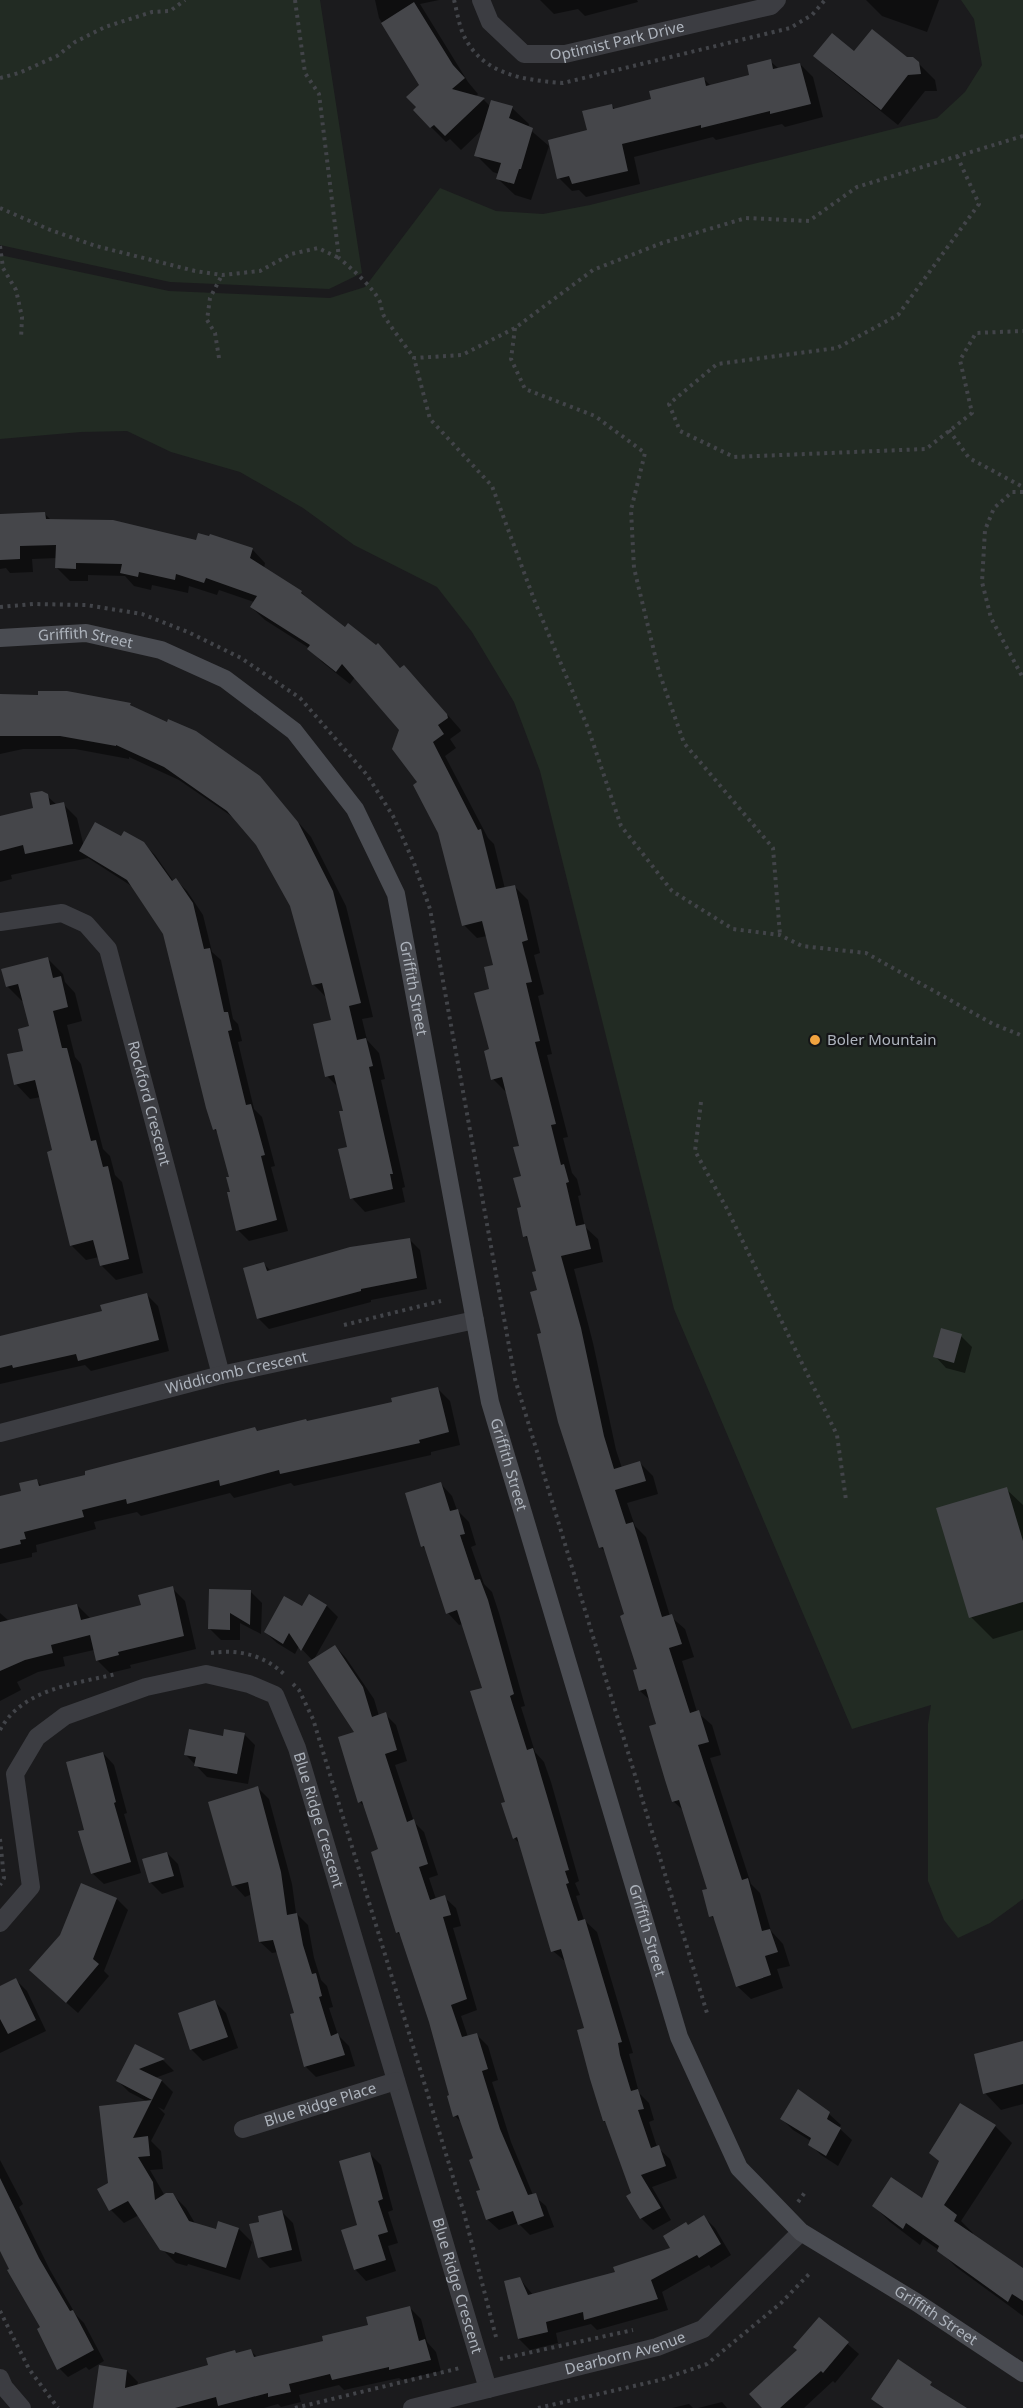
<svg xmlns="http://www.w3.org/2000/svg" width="1023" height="2408" viewBox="0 0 1023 2408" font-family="'Noto Sans',sans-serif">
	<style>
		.green { fill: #222b23 }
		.shadow { fill: #0007 }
		.building { fill: #45464a }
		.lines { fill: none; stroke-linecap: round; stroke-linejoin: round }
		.path { stroke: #424449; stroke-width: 4; stroke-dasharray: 3 4.5; stroke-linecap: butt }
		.street { stroke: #3c3d42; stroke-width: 18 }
		.secondary { stroke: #4a4c52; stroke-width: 18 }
		.poi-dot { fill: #f1a33f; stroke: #151618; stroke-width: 2 }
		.labels { text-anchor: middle; stroke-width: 4.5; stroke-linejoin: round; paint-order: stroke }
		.street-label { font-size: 15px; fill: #adb3bc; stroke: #151618 }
		.poi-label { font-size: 15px; fill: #adb3bc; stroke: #151618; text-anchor: start }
	</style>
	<rect width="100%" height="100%" fill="#1b1b1d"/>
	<!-- green -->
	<path class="green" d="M0,0H320L362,273L329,289L170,282L0,245Z
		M961,0H1023V1899L990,1923L958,1938L944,1920L928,1881V1724L931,1705L852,1729L674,1309L540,771L514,702L472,632L437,587L354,545L303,508L240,472L171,452L127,431L81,432L0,439V255L169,291L330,298L365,287L440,188L496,211L543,214L590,205L937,118L965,92L982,65L974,19Z"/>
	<!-- shadow -->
	<path class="shadow" d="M375,0H439L420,4L468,82L478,94L475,97L484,100L490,106L512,108L529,124L528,128L549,146L531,200L515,195L498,179L499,174L493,172L476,155L484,128L461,150L450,139L446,142L415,111L421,85L379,18Z
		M540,0H637L638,2L585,16L578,9L554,14Z
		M866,0H939L927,32L882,16Z
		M855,53L906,59L918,63L935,80L937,91H925L898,125L832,72L815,55Z
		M770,61L779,69L800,64L813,77L823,117L785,127L782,124L716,140L713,137L634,157L640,184L586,197L579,190L572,191L559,178L589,132L612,106L616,110L652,101L704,79L711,86L751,76Z
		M45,514L52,521L252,549L265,563L264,568L301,592L314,605L417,680L460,729L461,731L450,739L456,748L445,756L488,838L494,844L505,889L514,886L528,900L540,953L534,955L544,994L538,996L552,1054L547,1055L568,1137L563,1138L572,1173L577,1179L581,1195L578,1196L585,1227L598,1239L603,1262L574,1269L593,1343L616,1450L622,1468L640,1463L653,1476L658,1494L627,1503L635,1526L646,1537L670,1616L685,1629L694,1657L682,1661L697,1712L712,1725L721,1755L710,1758L751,1884L760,1893L771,1931L783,1944L790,1966L777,1969L783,1988L751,1999L737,1986L716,1921L711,1916L709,1890L685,1812L673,1801L651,1701L640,1691L634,1671L639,1670L626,1615L607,1553L600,1547L543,1334L538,1272L530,1242L525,1236L521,1147L506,1092L493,1079L491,990L495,966L487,936L477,938L464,925L439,832L401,730L355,677L350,684L322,662L309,648L265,620L251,607L254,602L219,590L217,595L189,586L188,593L152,585L151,590L134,586L125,576L88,575V581H70L57,568V558L32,559L33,572L10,573L6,568L0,569V515Z
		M0,696L130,704L135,709L259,777L311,837L346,906L373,1017L362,1019L367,1040L379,1053L385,1079L381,1080L405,1187L402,1188L405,1202L365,1212L352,1198L344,1112L339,1088L327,1076L333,1021L327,998L313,984L291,906L257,845L237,820L179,780L129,757V759L75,749H23L0,754Z
		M47,796L57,805L63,804L77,818L84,847L121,838L143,843L155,855L174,882L176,880L187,891L203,915L212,952L221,960L233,1019L238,1024L242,1041L238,1042L254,1109L262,1117L275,1166L271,1167L288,1231L249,1241L238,1230L231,1178L219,1134L214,1129L165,933L133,887L88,858L11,875L12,879L0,882V817L34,809Z
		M48,959L63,974L65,982L75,993L82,1021L67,1025L75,1057L81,1064L103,1149L110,1156L115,1175L122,1182L143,1273L116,1280L101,1265L99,1257L86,1260L71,1245L54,1151L41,1097L30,1099L16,1084L31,1027L24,1001H22L7,986Z
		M409,1239L420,1250L427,1289L371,1300V1302L269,1329L258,1318L264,1264L271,1271Z
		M147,1295L158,1306L169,1351L91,1371L85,1365L0,1384V1338L103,1312Z
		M961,1336L972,1347L965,1373L946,1368L935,1356Z
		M437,1388L450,1401L460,1445L431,1452V1455L294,1486L291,1483L234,1498L230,1493L141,1516L137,1512L94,1522L96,1529L36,1545L37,1552L32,1553V1557L0,1564V1498L23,1492L36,1480L43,1487L255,1429L259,1432L308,1422L394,1403Z
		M441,1484L452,1496L457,1510L469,1522L476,1545L471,1547L484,1584L492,1592L499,1613L525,1706L521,1707L535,1752L544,1762L551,1782L579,1881L575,1883L580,1895L576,1896L584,1920L597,1932L633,2053L629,2054L639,2093L649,2103L654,2120L649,2122L657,2147L670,2159L677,2178L652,2187L671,2220L653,2230L641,2218L608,2124L604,2121L586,2029L566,1962L553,1951L521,1845L514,1838L483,1689L463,1624L459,1625L448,1613L427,1551L422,1546Z
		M1006,1489L1023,1505V1630L993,1639L971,1617Z
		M172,1588L185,1601L196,1649L130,1665L131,1668L110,1673L97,1660L94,1650L63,1657L65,1666L38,1672L17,1682L21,1690L0,1701V1613L9,1621L77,1605L91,1619L143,1606Z
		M250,1591L262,1603L261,1634L240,1623V1640H221L210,1629Z
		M309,1596L327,1606L338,1617L313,1661L299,1646L295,1654L277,1643L265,1632L302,1608Z
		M335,1646L346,1658L374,1699L379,1716L385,1714L396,1725L407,1761L395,1765L414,1822L424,1832L438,1875L429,1878L436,1899L444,1897L456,1908L461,1926L453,1928L477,2010L461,2016L468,2037L477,2035L488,2046L498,2080L492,2082L511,2142L533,2195L546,2206L554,2227L530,2235L518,2223L499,2230L487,2219L475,2159L463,2124L455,2116L430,2022L402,1937L397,1932L380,1850L366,1808L360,1802L356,1733Z
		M244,1734L255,1745L248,1784L207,1777L186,1755L224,1737Z
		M103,1753L114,1765L127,1813L124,1814L141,1873L104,1884L92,1873L86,1831Z
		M258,1788L269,1799L292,1884L296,1913L308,1925L314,1958L321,1980L327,1986L333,2007L329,2008L338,2035L349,2046L355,2066L316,2077L305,2066L296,2014L278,1952L272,1953L260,1942L252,1894L245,1897L234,1885Z
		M167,1853L178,1864L184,1887L162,1894L150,1882Z
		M117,1899L128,1910L104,1971L109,1976L78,2013L42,1981Z
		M16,1980L27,1991L46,2031L0,2053V1988Z
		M215,2002L226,2013L238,2048L203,2061L192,2050L179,2014Z
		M1023,2043V2104L1001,2110L985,2093Z
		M135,2046L164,2061L174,2071L155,2078L162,2081L173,2092L164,2110L158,2107L165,2114L151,2141L161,2151L163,2169L150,2170L165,2196L173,2195L186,2208L196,2225L217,2231L239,2229L252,2242L240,2280L188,2264L187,2266L176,2263L162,2249L139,2215L124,2223L111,2210L110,2184L148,2102L129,2092L118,2081Z
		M798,2092L829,2114L841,2125L839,2128L852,2140L838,2166L821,2155L810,2144L811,2141L793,2130L782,2119Z
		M995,2126L1012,2143L961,2221L973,2233L972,2235L1023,2270V2316L956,2267L939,2250L923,2239L920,2245L890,2222L874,2206L923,2200Z
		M370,2154L381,2165L393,2210L388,2212L398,2243L388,2246L396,2271L366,2281L355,2269Z
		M0,2160L23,2204L19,2207L50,2270L76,2315L84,2323L104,2361L89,2370L86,2367L68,2377L57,2366L42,2328L0,2248Z
		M282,2212L293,2223L302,2261L270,2268L259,2257L261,2223Z
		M704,2217L715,2228L731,2255L711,2268L709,2265L662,2292L668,2310L597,2330L591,2324L556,2333L558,2343L530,2350L519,2339L520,2279L533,2295L616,2273L672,2249Z
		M409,2307L421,2319L427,2342L436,2352L441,2371L402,2380L399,2378L344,2390L339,2385L299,2395L301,2402L281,2407L278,2404L264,2408H94L127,2371L138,2382L137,2386L210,2366L237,2354L251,2351L258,2358L324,2342L370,2326Z
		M819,2319L859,2354L835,2383L833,2381L804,2408H764Z
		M722,2402L727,2408H698Z
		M689,2404L693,2408H672Z"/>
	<!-- building -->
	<path class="building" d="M414,2L453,65L465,78L452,89L485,98L445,136L434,125L430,128L413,110L416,107L406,97L419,85L381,23Z
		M872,29L907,57H913L919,62L921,74L908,75L881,110L813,56L832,33L854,51Z
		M771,59L773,69L800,63L811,104L770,114V111L701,128V125L622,144L628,171L572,184L569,176L557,179L548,140L587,130L582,111L612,104L613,109L651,99L649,91L704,77L706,86L749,75L747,65Z
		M491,100L513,106L509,118L533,128L521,169H519L514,184L496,179L501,163L474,156Z
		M45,512L46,519L113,520L196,540L198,533L209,536L210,534L253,548L250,558L302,591L301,593L345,627L348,623L376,645L378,643L400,668L404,665L447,714L448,718L438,725L444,734L433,742L478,830L481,829L496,889L515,885L528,940L522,942L532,982L526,983L540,1041L535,1042L556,1124L551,1125L561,1165L564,1164L569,1182L566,1183L576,1226L585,1224L591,1249L561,1256L581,1328L604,1436L614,1469L640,1461L646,1481L615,1490L626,1524L633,1522L662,1617L672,1614L682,1644L669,1648L690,1713L699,1710L709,1742L698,1745L742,1880L748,1878L762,1931L770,1929L778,1952L765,1956L771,1975L736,1987L713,1916L709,1917L702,1890L707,1889L679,1800L672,1802L665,1780L649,1726L656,1724L651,1707L646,1689L639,1691L633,1670L637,1669L620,1616L624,1614L603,1547L599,1548L558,1422L537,1334L541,1333L530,1292L537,1290L532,1272L536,1271L527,1236L523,1237L517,1208L521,1207L513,1178L521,1176L513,1147L519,1146L502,1077L491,1080L484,1051L489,1049L474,993L489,989L484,967L493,965L482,921L462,926L438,833L413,785L417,782L392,749L399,730L342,664L336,672L307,649L310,645L250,607L257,596L206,578L204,583L176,574L175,580L139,572L138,577L120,573L122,564L76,563V569L55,568L56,545L20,546V559L0,560V514Z
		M38,691H67L131,703L130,705L167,722L168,719L196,731L260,776L298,822L333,891L361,1003L349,1006L357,1040L366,1038L373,1066L369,1067L393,1174H390L393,1189L350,1199L338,1149L347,1147L339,1111H343L334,1075L325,1077L313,1024L331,1020L322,983L312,985L290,906L256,845L227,811L164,767L116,745V746L60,736H0V694L38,695Z
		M42,791L48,794L50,805L64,802L73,844L25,854L23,845L0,851V816L33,808L30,793Z
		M95,822L121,836L124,831L144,842L172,881L176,878L193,903L204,949L210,948L224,1012H228L232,1030L228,1031L246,1105L251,1104L265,1155L261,1156L277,1220L236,1231L227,1192H230L226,1177H229L216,1129L213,1130L206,1108L163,934L127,880L79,851Z
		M48,957L53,978L61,976L68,1007L53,1011L62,1048H67L91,1141L96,1140L103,1167L108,1166L129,1259L100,1266L93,1240L70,1246L47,1152L52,1150L35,1080L14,1085L7,1054L23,1051L18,1029L29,1026L18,984L6,987L1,969Z
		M410,1238L417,1278L361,1289V1291L257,1319L243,1268L264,1262L267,1271L350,1247Z
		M147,1293L159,1340L78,1361L76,1354L13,1368L12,1365L0,1368V1336L102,1311L100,1305Z
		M941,1328L962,1334L954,1363L933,1357Z
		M438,1387L449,1432L419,1440L420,1443L280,1474L279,1470L220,1486L219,1480L127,1504L126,1499L82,1510L84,1517L24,1532L26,1539L20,1540L21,1544L0,1549V1496L21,1491L19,1483L37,1479L39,1486L85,1475V1471L255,1427L257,1431L306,1419L307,1421L392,1402L391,1398Z
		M441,1482L450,1511L458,1509L465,1534L460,1535L475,1580L480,1579L488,1600L514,1694L510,1696L527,1750L533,1748L539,1769L569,1870L565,1871L569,1883L566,1884L578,1921L585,1919L622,2042L618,2043L620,2055L631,2091L638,2089L644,2109L638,2110L651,2148L659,2145L666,2166L641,2175L661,2208L640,2219L626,2196L631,2193L605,2121H603L590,2079L577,2030L584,2028L561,1949L551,1952L517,1837L513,1839L501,1803L505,1802L470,1691L482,1688L457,1610L446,1614L424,1546L421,1547L405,1493Z
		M1007,1487L1023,1541V1602L969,1618L936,1508Z
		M173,1586L184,1636L118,1652L119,1655L96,1661L90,1635L51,1645L53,1653L25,1660L0,1671V1622L77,1604L81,1620L141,1605L138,1595Z
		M209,1589L251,1590L250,1625L230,1613V1630L208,1629Z
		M309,1594L327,1605L301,1651L289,1633L283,1644L264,1632L284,1596L302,1606Z
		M335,1645L363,1687L372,1717L386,1712L397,1750L385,1754L407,1822L414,1819L428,1864L419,1867L430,1900L445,1895L451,1915L443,1917L467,1999L451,2005L462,2037L477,2033L488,2069L482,2071L500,2129L528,2195L536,2193L544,2216L518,2225L513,2211L486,2220L476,2191L480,2190L469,2160L473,2158L458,2115L453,2117L447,2096L449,2095L429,2022L399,1932L396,1933L371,1852L378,1849L362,1801L358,1803L338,1737L354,1732L308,1662Z
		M189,1729L223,1736L224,1729L245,1733L237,1774L194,1766L196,1757L184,1755Z
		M103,1752L116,1802L114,1803L131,1862L91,1874L78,1831L84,1830L66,1762Z
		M258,1786L281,1872L287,1915L297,1913L303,1945L312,1974L316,1973L322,1996L319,1997L331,2036L338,2033L345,2055L304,2067L290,2014L294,2013L273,1940L259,1942L248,1882L232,1886L208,1802Z
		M167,1852L174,1876L149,1883L142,1859Z
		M81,1883L117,1898L93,1959L99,1964L66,2003L29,1970L60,1935Z
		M16,1978L36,2020L8,2034L0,2019V1986Z
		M215,2000L228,2037L190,2050L178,2013Z
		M1023,2041V2084L983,2094L974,2054Z
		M135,2044L165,2059L139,2069L162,2080L152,2100L116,2081Z
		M798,2089L830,2112L827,2119L841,2128L826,2156L808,2145L811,2138L780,2119Z
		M152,2100L133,2138L148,2136L150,2156L138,2157L153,2182L155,2200L166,2193H173L189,2221L216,2229L218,2221L239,2228L226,2268L175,2252L174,2254L160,2250L128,2201L109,2211L97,2189L108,2183L99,2106Z
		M960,2103L996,2125L944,2205L957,2215L954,2221L1023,2268V2301L1012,2294L1008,2302L937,2251L939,2246L906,2223L903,2229L872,2206L891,2177L922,2198L939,2161L929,2153Z
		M370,2152L383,2199L378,2201L388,2232L378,2235L386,2260L354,2270L341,2230L357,2225L339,2161Z
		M0,2178L39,2258L70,2311L73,2310L94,2350L57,2370L37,2329L40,2327L7,2270L9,2269L0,2251Z
		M282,2210L292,2250L258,2258L249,2224L259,2222L258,2216Z
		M704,2215L721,2244L699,2258L697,2255L651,2280L658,2299L584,2320L583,2312L546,2322L548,2332L518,2339L504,2281L520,2277L528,2295L615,2272L613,2267L670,2248L663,2236L686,2222L688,2225Z
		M410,2306L419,2341L425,2339L431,2360L389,2370V2367L332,2380L330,2374L289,2384L291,2392L268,2397V2393L218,2406L216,2397L175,2408H93L99,2365L127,2370L125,2388L208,2365L206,2358L235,2350L236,2353L251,2349L254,2357L323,2341L322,2336L368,2325L366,2317Z
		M819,2317L849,2342L823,2373L821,2371L780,2408H762L749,2394L797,2350L793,2347Z
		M898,2359L932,2382L930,2385L967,2408H884L871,2399Z"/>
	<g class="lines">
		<!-- path -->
		<path class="path" d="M295,0L305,73L319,94L339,258C351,268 374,288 380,302C382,307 381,311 384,316C393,330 404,344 414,358
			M454,0C457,11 459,26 464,36C483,75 524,80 563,83L790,28L812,15L825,0
			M0,78L19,73L57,56L75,42L105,27L152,12L170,11L185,0
			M1023,136L857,187L809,221L746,218L662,243L593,270L515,328L462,355L414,358L430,419L492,486L535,602L588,728L621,826L672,891L733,929L780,935L802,946L866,953L993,1024L1023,1036
			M957,156L979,204L898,315L837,348L717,364L669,404L680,431L734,457L926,449L972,413L960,360L976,333L1023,331
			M0,208L48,229L96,246L195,271L222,275L260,271L291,254L318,248L339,258
			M0,246L3,268L16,290L22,317L21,339
			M515,328L511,359L525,389L595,416L645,453L631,510L634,568L659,672L684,743L773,848L780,935
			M219,358L215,333L207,320L210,298L222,275
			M949,430L969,458L1023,487
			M1023,492H1012L994,508L985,530L982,582L991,618L1023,678
			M0,607L33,604L86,605L142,614L188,632L241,658L300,698L367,775L393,816L414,863L430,909L515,1379L707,2013
			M701,1102L695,1151L727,1209L837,1435L846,1500
			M344,1325L441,1301
			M211,1653C239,1649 265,1655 286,1676
			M293,1684L299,1690L313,1719L464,2213L496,2337
			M0,1730C22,1689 74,1684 116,1674
			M0,1839L4,1878L0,1885
			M798,2202L806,2191
			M0,2311L29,2369L58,2408
			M500,2359L633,2330
			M295,2408L460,2368
			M538,2408L660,2380L707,2364L781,2303L810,2273"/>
		<!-- street -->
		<g class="street">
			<path id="s1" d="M481,0L490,22L524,54H565L771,6L777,0"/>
			<path id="s2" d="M0,922L62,913L86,924L108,949L221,1375"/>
			<path id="s3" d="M0,1433L221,1375L475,1320"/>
			<path id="s4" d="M0,1923L31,1887L15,1774L37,1737L65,1716L146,1687L206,1674L249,1684L275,1695L297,1748L488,2389"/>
			<path id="s5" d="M243,2129L396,2081"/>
			<path d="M0,2378L4,2387L22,2408"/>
			<path id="s6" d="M412,2408L657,2347L703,2329L801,2232"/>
		</g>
		<!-- secondary -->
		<path class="secondary" id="s7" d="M0,638L86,633L161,650L225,679L294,731L355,809L396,894L490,1402L679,2037L739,2168L801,2232L916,2302L1023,2373"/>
	</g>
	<!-- markers -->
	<circle class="poi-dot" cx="815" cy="1040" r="6"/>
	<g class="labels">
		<!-- street labels -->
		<g class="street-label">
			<text dy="5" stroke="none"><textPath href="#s1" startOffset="165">Optimist Park Drive</textPath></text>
			<text dy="5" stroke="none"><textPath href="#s7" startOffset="86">Griffith Street</textPath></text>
			<text dy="5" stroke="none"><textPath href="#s7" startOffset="609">Griffith Street</textPath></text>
			<text dy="5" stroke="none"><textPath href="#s2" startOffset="282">Rockford Crescent</textPath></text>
			<text dy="5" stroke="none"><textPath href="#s3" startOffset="244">Widdicomb Crescent</textPath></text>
			<text dy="5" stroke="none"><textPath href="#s7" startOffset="1095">Griffith Street</textPath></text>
			<text dy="5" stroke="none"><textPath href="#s4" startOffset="592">Blue Ridge Crescent</textPath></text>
			<text dy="5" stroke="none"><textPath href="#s7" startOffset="1581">Griffith Street</textPath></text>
			<text dy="5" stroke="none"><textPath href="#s5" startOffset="81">Blue Ridge Place</textPath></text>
			<text dy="5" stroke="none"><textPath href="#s4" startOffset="1078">Blue Ridge Crescent</textPath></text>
			<text dy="5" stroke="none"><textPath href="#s7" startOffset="2084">Griffith Street</textPath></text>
			<text dy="5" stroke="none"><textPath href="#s6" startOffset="220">Dearborn Avenue</textPath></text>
		</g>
		<!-- poi labels -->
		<g class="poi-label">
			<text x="827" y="1045">Boler Mountain</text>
		</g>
	</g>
</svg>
